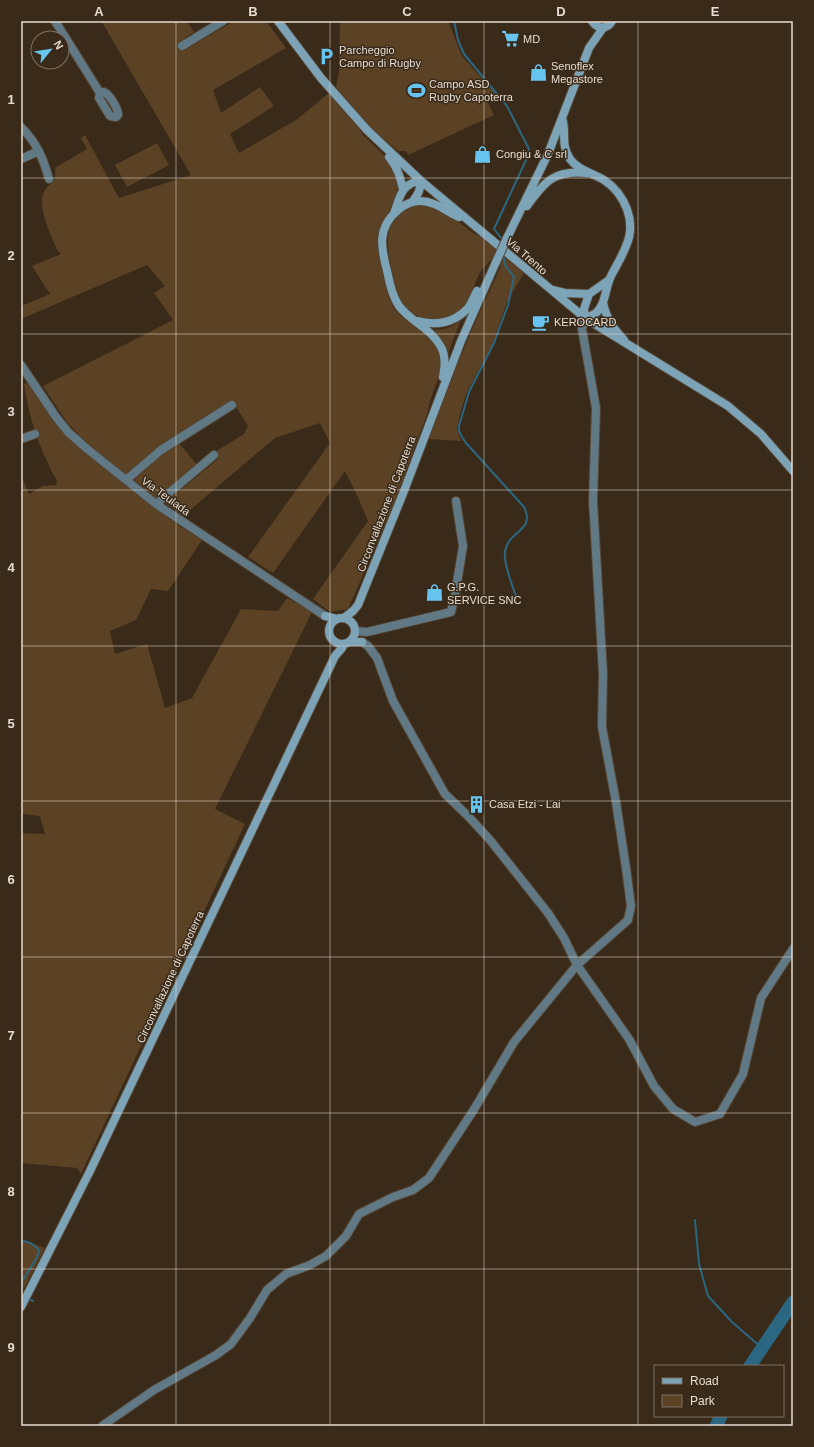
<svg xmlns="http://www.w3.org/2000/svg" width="814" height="1447" viewBox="0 0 814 1447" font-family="Helvetica,sans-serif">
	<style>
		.green { fill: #5b4225 }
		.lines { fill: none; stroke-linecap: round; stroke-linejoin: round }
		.stream { stroke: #2c6782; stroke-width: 2 }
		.river { stroke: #2c6782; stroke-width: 13 }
		.street-casing { stroke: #554636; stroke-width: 10 }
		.secondary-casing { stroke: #554636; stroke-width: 10 }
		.street { stroke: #617985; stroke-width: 8 }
		.secondary { stroke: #7da3b7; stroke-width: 8 }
		.secondary-bridge-casing { stroke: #554636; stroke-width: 10; stroke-linecap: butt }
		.secondary-bridge { stroke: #7da3b7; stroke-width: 8 }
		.grid { fill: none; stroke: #e6dcd1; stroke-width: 1; stroke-opacity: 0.55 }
		.labels { text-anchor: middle; stroke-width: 3; stroke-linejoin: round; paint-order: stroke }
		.poi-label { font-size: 11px; fill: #e6dcd1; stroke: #392a19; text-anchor: start }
		.street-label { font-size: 11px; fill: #e6dcd1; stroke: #392a19 }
		.neatline { fill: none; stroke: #e6dcd1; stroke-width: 1.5 }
		.grid-label { font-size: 13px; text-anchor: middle; font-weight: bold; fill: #e6dcd1 }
	</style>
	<rect width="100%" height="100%" fill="#392a19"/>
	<!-- green -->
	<path class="green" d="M103,21H187L194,32L179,42L185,50L234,21H266L286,48L213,90L221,113L260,87L274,106L230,134L239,153L296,120L329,93L358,126L363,135L389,160L399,185L394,203L381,225L378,237V248L386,287L389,298L395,310L403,318L425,332L439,349L441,358L440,373L430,401L427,414L392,509L348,609L330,612L313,599L368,521L357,495L345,471L273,573L248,557L330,443L320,423L275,438L183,516L165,503L219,458L215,452L244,434L248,426L233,402L127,475L85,442L66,421L43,386L173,320L154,293L165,286L147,265L21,319V306L50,294L32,266L61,254L57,250C52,236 36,206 44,192C50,180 57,186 55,168L87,149L81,138L85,135L119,198L191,175L102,22Z
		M340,21H448L462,56L495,93L487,101L494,115L408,155L406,151H398L374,131L351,106L336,88L339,71Z
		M157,143L169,165L127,187L115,165Z
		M422,204L448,214L473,233L483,238L524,273L507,302L493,343L467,392L461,410L457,429L461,441L428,439C450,380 474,323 501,266L492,259C488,263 484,267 481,271C473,284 471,303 458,313C438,328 409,318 398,297C394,288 393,277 391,267C385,238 385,209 422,204Z
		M459,321L460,322L448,354L444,343L434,330C444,329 452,328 459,321Z
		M29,382L54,423L70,440L123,483L179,526L202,540L168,591L151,589L136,620L110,631L115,654L147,644L165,708L192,698L241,609L278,611L287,598L312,612L215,809L245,824L81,1174L77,1168L21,1163V833L45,834L40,816L21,814V475L29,494L43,486L56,485L57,481C40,451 29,419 24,384Z
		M178,442L197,465L157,499L134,480L162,454Z
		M21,1241H26L45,1248L21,1294Z"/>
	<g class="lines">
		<!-- stream -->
		<path class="stream" d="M454,21L458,40L464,54L507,106L529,149L526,160L494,229L502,239
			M504,258L505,265L514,277L508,305L494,343L469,392L459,426V431L462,437L466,443L524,507C536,531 508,531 505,551C503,563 512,585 516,596
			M695,1220L699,1264L708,1296L732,1322L762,1348
			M21,1241C29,1241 34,1244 39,1250L37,1257L21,1283
			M31,1300L33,1301"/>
		<!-- river -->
		<path class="river" d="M750,1366L793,1302
			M716,1426L721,1416"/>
		<defs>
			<path id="street" d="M55,21L100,93
				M182,46L223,21
				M104,92C110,95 118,108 118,115L116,117L110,116L99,98L100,93Z
				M21,127C37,143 43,158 49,179
				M21,159L39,151
				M21,365L56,417L68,432L86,448L156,504L325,616
				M21,439L35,434
				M126,480L161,450L232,405
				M156,504L214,455
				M355,631L367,632L451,612L455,595L463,546L456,501
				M362,642L368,646L377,658L393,701L445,794L469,817L490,840L548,913L564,938L577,965L629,1039L654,1086L673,1109L695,1122L720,1114L743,1074L761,998L793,949
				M102,1426L154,1390L216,1355L231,1344L250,1318L267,1290L286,1274L310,1265L326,1256L346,1236L359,1214L393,1197L413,1190L429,1178L473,1111L514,1042L577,965L628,920L631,906L626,868L616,802L602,727L603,673L593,501L596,408L582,329L585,318"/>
			<path id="secondary" d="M278,21L321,78L367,130L420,180L585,318L728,406L761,434L793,471
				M592,21C597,29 607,30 612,21
				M562,118C567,132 560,144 570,159C578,170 592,173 604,180C625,194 637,222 626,246C622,257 616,266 611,276C605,288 606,304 596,313C593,315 588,317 585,318
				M389,157C397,166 400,177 403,189
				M412,202C418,195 421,190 420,180
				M527,206C545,181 554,170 587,173
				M394,213C401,195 400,186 420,180
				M507,238L548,154L589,48L603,28
				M553,290L565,293L589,294L609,280
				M603,303C607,320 613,328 624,340
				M585,318L584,309L589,294
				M418,321C437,326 454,323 468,308C472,303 474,296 477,291
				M443,377C445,367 446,356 441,347C431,328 411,322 399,306C393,297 390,286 388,275C382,251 375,229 398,210C404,205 411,201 420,201C435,201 445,211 459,217
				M325,616L337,619
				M344,618L353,611L358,605L404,491L461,341L496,262
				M329 631a13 13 0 1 1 26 0a13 13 0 1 1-26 0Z
				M349,642H362
				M21,1307L90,1171L335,656L342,648L344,644"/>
		</defs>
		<!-- street casing -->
		<use href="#street" class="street-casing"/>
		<!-- secondary casing -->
		<use href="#secondary" class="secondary-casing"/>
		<!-- street -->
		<use href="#street" class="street"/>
		<!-- secondary -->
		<use href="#secondary" class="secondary"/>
		<defs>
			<path id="secondary-bridge" d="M496,262L507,238"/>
		</defs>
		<!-- secondary-bridge casing -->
		<use href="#secondary-bridge" class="secondary-bridge-casing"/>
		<!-- secondary-bridge -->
		<use href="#secondary-bridge" class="secondary-bridge"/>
	</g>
	<!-- grid -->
	<path class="grid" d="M176,21V1426M330,21V1426M484,21V1426M638,21V1426M21,178H793M21,334H793M21,490H793M21,646H793M21,801H793M21,957H793M21,1113H793M21,1269H793"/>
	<!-- icons -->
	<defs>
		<symbol id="supermarket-bare" viewBox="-9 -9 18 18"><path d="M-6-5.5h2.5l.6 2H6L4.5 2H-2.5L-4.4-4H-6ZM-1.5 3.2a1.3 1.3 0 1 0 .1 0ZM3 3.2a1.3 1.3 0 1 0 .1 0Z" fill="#67c4ef" stroke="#392a19" stroke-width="2.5" paint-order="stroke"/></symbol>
		<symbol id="parking-bare" viewBox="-9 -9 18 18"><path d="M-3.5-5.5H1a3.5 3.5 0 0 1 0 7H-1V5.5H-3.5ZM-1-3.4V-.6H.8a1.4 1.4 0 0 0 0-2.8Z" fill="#67c4ef" stroke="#392a19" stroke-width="2.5" paint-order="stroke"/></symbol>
		<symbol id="shop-bare" viewBox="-9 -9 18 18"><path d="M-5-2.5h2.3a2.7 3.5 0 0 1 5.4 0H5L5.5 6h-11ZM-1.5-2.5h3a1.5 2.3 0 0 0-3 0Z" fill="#67c4ef" stroke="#392a19" stroke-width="2.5" paint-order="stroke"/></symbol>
		<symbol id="stadium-bare" viewBox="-9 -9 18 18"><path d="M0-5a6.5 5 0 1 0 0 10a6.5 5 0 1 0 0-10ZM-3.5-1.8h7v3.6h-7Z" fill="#67c4ef" stroke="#392a19" stroke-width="2.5" paint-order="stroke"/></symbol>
		<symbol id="cafe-bare" viewBox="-9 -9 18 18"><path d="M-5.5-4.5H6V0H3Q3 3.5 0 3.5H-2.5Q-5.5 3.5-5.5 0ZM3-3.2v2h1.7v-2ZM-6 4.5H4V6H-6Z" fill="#67c4ef" stroke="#392a19" stroke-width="2.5" paint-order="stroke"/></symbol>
		<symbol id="building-bare" viewBox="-9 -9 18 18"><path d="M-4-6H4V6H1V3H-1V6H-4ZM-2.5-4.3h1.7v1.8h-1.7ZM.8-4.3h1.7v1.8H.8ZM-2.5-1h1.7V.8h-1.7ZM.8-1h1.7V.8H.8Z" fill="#67c4ef" stroke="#392a19" stroke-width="2.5" paint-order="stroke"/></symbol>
	</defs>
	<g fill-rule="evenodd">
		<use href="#supermarket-bare" x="498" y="26" width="25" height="25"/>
		<use href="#parking-bare" x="314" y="44" width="25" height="25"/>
		<use href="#shop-bare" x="526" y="60" width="25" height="25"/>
		<use href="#stadium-bare" x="404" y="78" width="25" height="25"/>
		<use href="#shop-bare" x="470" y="142" width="25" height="25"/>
		<use href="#cafe-bare" x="528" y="310" width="25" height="25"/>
		<use href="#shop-bare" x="422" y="580" width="25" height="25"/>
		<use href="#building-bare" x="464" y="792" width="25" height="25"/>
	</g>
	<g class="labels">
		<!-- poi labels -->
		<g class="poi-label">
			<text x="523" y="43">MD</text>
			<text x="339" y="54">Parcheggio<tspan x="339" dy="13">Campo di Rugby</tspan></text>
			<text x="551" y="70">Senoflex<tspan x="551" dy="13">Megastore</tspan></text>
			<text x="429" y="88">Campo ASD<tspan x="429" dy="13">Rugby Capoterra</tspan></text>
			<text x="496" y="158">Congiu &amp; C srl</text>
			<text x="554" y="326">KEROCARD</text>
			<text x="447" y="591">G.P.G.<tspan x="447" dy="13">SERVICE SNC</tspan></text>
			<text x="489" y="808">Casa Etzi - Lai</text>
		</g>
		<!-- street labels -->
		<g class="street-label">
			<text transform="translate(527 256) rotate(41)" y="4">Via Trento</text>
			<text transform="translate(166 496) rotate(36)" y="4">Via Teulada</text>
			<text transform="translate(386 504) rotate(-69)" y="4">Circonvallazione di Capoterra</text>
			<text transform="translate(170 977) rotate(-65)" y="4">Circonvallazione di Capoterra</text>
		</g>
	</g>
	<!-- border -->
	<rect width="814" height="1447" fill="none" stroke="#392a19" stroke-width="44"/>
	<!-- legend -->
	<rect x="654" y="1365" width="130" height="52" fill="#392a19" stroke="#7e7163"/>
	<rect x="662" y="1378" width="20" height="6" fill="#7da3b7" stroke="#7e7163"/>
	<text x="690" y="1385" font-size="12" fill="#e6dcd1">Road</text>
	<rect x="662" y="1395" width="20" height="12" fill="#5b4225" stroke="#7e7163"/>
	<text x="690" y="1405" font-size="12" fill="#e6dcd1">Park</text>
	<!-- north arrow -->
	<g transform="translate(50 50) rotate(60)"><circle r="19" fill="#392a19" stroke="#7e7163"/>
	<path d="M0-3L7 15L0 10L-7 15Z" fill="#67c4ef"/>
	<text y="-6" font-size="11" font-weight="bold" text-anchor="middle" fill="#e6dcd1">N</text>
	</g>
	<rect x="22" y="22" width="770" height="1403" class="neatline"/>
	<g class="grid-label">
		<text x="99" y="16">A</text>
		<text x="253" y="16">B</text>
		<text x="407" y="16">C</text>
		<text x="561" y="16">D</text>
		<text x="715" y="16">E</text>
		<text x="11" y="104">1</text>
		<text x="11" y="260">2</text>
		<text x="11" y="416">3</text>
		<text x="11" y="572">4</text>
		<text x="11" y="728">5</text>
		<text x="11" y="884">6</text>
		<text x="11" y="1040">7</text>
		<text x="11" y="1196">8</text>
		<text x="11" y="1352">9</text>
	</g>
</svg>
